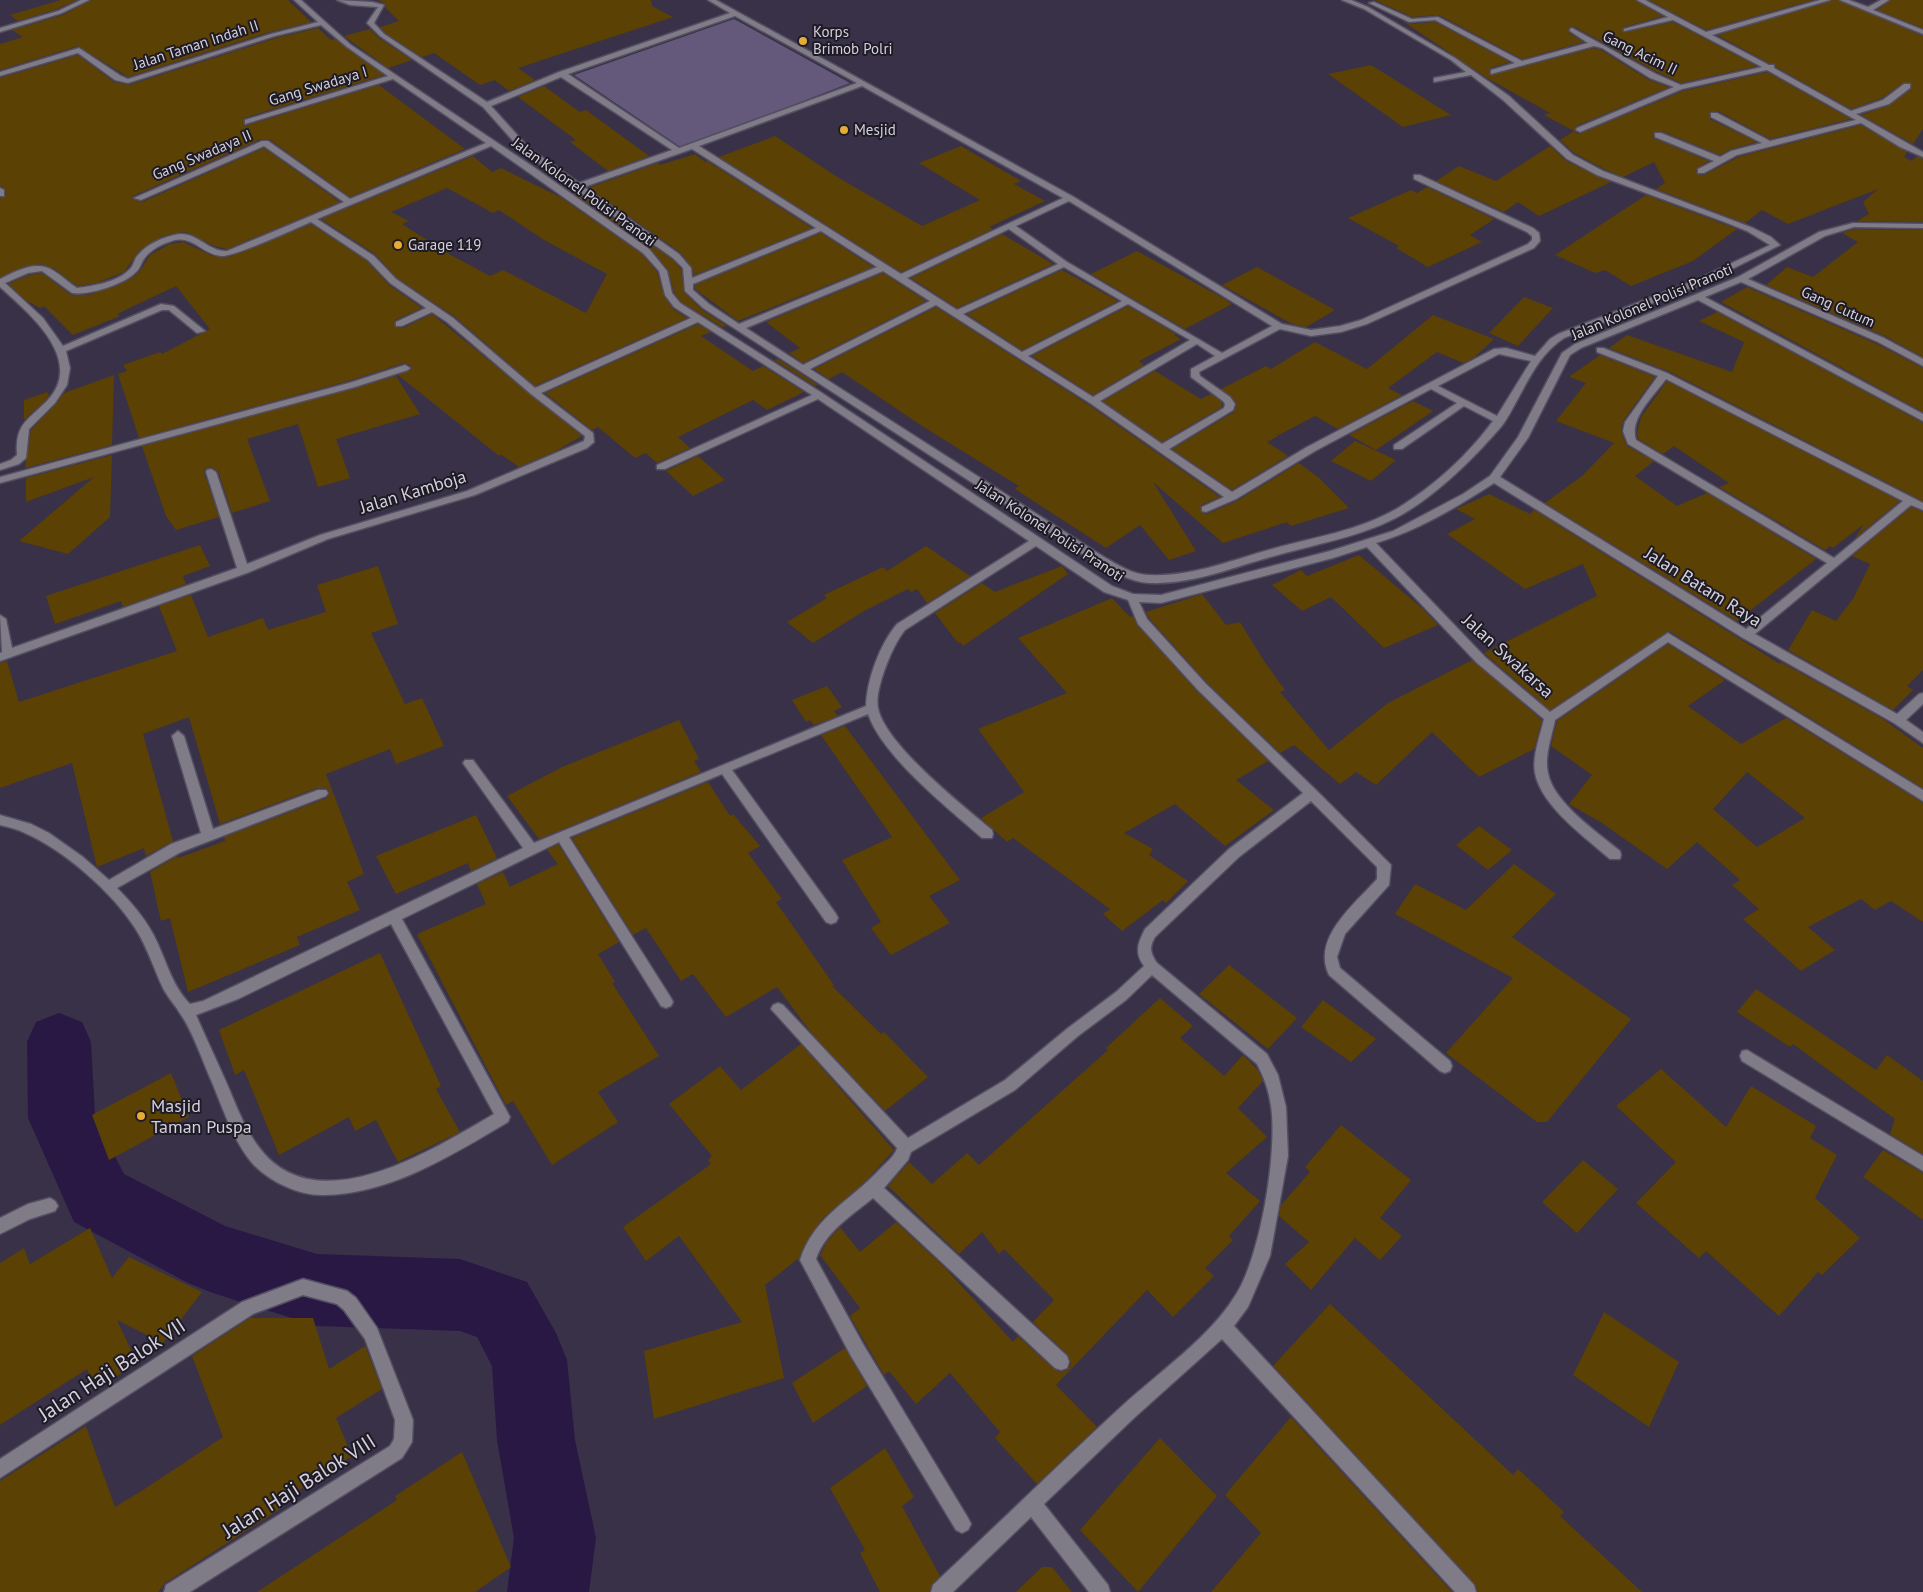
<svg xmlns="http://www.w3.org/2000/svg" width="1923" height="1592" viewBox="0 0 1923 1592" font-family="'PT Sans',sans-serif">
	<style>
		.green { fill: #64597b }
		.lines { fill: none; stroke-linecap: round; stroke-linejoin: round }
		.river { fill: #291844; fill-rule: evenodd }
		.building { fill: #5c4104; fill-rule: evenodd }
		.minor-casing { stroke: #544e62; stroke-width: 3 }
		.minor { fill: #7f7c87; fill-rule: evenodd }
		.poi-dot { fill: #e7ac36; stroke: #1e1b25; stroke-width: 2 }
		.labels { text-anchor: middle; stroke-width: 4; stroke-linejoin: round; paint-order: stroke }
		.far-poi-label { font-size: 15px; fill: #d4d1de; stroke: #1e1b25; text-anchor: start }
		.far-street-label { font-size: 15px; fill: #d4d1de; stroke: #1e1b25 }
		.street-label { font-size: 18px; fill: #d4d1de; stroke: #1e1b25 }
		.poi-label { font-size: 18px; fill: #d4d1de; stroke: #1e1b25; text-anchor: start }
		.near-street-label { font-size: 21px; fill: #d4d1de; stroke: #1e1b25 }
	</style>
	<rect width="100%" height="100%" fill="#383147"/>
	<!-- green -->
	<path class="green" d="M734,19L850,83L682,148L574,75Z"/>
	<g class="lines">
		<!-- river -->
		<path class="river" d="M59,1013L82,1022L91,1042L95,1116L124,1174L225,1226L317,1254L460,1259L527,1282L556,1333L567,1360L575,1440L596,1538L589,1592H507L514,1538L497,1440L492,1366L477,1337L460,1331L317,1326L213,1293L188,1283L74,1222L28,1118L27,1042L36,1022Z"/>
	</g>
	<!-- building -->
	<path class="building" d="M61,0H77L57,9L18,21L10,15Z
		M91,0H288L311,22L270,32L128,77L78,46L0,70V44L23,37L12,30L63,15Z
		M378,0H651L652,6L673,17L518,68L535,80L509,91L495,80L480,85L434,53L422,57L385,33L380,27L399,21L385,7L386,4Z
		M1369,0H1635L1663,16L1624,27L1623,32L1673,22L1757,66L1681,83L1657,72L1573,26L1569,27V33L1584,42L1522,59L1439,15L1412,17L1375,0Z
		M1649,0H1813L1706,30Z
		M1832,0H1838L1923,36V129L1913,144L1861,115L1890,105L1911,89V83H1903L1882,98L1851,109L1776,67L1775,64L1769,63L1717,35Z
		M1891,0H1923V28L1877,10Z
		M1401,20L1409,24L1435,22L1510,62L1490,68V75L1594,48L1601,50L1649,80L1669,87L1576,126L1574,131L1579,134L1683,91L1767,72L1851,119L1770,139L1718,111H1711L1710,119L1757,142L1731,149L1720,155L1662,131L1654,132L1653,138L1709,161L1696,169L1697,174L1704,175L1738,157L1861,125L1907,152L1904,157L1912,161L1917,156L1923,159V222L1857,221L1869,214L1863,202L1878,189L1788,224L1762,210L1745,223L1656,189L1665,183L1654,162L1623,177L1604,169L1574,153L1560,140L1574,131L1544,115L1550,113L1487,78Z
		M318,28L331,40L335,39L384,75L244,118V126L379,85L465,149L350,197L269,139H261L133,196L132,199L142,202L264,148L340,202L227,249L214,246L189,233L182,232L163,236L140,250L124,272L97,283L77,286L55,269L41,264L26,266L0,277V198L6,196V190L0,186V78L78,55L114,82L129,85L276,38Z
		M370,29L379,38L412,60L388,68L344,36Z
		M1371,65L1384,73L1451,115L1403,127L1328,74Z
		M544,86L580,112L586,110L649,156L608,171L570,142L576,140L518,97Z
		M775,136L839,178L922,226L980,200L919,163L961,146L1021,181L1014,184L1045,201L989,227L993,229L901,272L719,157Z
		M1550,146L1566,161L1611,182L1539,216L1518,202L1504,212L1436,181L1459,166L1496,181Z
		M695,154L705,162L707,161L812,228L694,275L692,267L680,252L588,188L658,163L660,165Z
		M473,156L492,172L501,168L560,197L642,254L657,272L664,296L673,309L687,318L535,386L454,316L397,278L375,254L321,219ZM447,188L493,213L499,210L544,240L607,274L586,313L503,270L490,276L449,254L402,224L409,221L391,212Z
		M1427,187L1494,219L1470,235L1482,242L1428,267L1396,248L1399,246L1348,218L1411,190L1417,193Z
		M576,192L672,259L681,269L684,292L702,310L727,326L722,327L681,302L674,292L668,270L650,248L573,193Z
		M1646,195L1737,229L1693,261L1631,286L1605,270L1595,273L1555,255Z
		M311,224L367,261L389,285L422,308L395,320V327L403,328L432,314L582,436L556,451L519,467L502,455H498L398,375L411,369V366L404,363L348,381L139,438L118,374L127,371L123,365L160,352L162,354L210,329L176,286L117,314L120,316L73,335L44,306L40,308L27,301L8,284L29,275L42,273L71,295H88L116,286L132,278L139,272L150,255L170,244L183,242L213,256L228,257Z
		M1854,229L1923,230V357L1885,336L1766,285L1787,267L1813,277L1858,242L1842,233Z
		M821,233L873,267L738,321L695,289V285Z
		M1002,234L1053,264L957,308L911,278Z
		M1137,251L1223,298L1232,304L1185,329L1091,274Z
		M1257,267L1335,310L1306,327L1292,324L1222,285Z
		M1062,270L1118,301L1022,350L967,314Z
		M883,273L926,301L803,363L789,353L800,348L766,322Z
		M1747,287L1877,344L1923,368V412L1721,302Z
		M1524,297L1553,308L1518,346L1489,333Z
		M1128,306L1176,334L1174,335L1181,339L1139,361L1144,365L1093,395L1032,356Z
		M936,307L1089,405L1220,497L1201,505L1202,513L1207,514L1237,501L1299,463L1318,477L1349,508L1291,526L1287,522L1223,543L1153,482L1196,551L1169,560L1140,525L1106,548L1015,489L1019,486L922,426L842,372L829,379L814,369Z
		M1717,312L1923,423V501L1668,371L1609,348L1627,335L1732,372L1744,342L1699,321Z
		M1433,315L1494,339L1475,357L1463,363L1437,352L1388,388L1402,395L1338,429L1315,416L1279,435L1276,434L1278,436L1267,442L1288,456L1232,490L1172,449L1234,412L1237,403L1221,389L1266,366L1271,369L1315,342L1367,369Z
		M698,324L711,332L701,336L753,371L763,366L804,392L767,410L753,400L678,437L690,448L657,463L646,453L635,458L598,427L592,430L545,393Z
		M1600,355L1655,377L1623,421L1621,431L1627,446L1654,461L1635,476L1677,506L1707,493L1816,559L1737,621L1545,503L1582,476L1614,443L1556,421L1586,383L1569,377Z
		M778,359L818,385L815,386L774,360Z
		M1155,371L1201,399L1211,394L1222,402V407L1162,442L1103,401Z
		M114,375L112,445L25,468L31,430L56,404L64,393Z
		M396,376L420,414L336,439L350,478L318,487L298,424L247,439L270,501L232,513L218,471L211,467L205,469L204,473L219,517L176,530L166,516L142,446Z
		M1667,381L1900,501L1855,538L1864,524L1833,548L1830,546L1825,550L1719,487L1729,483L1674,446L1663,454L1638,439L1637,432L1641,417Z
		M47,392L49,395L46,400L24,420V400Z
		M1413,401L1433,411L1376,450L1349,435Z
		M1355,441L1396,460L1371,481L1331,461Z
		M112,455L110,517L68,554L19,541L94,477L26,502V478Z
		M698,456L725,480L693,496L666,471Z
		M1489,494L1530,514L1534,510L1780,664L1781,662L1883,719L1923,748V788L1669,631L1550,710L1484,653L1597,596L1583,564L1525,589L1447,534L1475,519L1456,509Z
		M1911,507L1923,512V670L1907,686L1913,690L1893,710L1788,650L1812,610L1836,621L1853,599L1870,564L1852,556Z
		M200,545L210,566L183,576L186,584L123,607L121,601L55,624L46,596Z
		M926,546L970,576L927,603L917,589L911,592L908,589L864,611L813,643L787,622L827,598L824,595L883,567L887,571Z
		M1359,555L1423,609L1438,625L1384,648L1331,597L1302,611L1272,585L1301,570L1307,576Z
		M378,566L398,624L371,633L405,704L422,698L444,746L396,764L390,749L326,774L364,874L347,882L360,910L297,937L300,945L188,992L170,918L161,921L150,872L177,856L178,858L225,841L224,837L327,798L330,792L326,788H317L220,824L189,717L143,734L173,841L146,856L144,848L97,867L72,763L0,788V663L7,661L19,702L177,651L159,606L191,595L208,637L263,618L268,630L326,612L317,585Z
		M1062,566L1068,574L963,646L960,642L958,643L935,613L982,583L995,592Z
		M1202,594L1226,625L1240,622L1264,661L1285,690L1280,692L1329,750L1388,703L1472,660L1542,720L1534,749L1479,777L1432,732L1376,785L1356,772L1340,784L1294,745L1280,753L1207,683L1149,618L1146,612Z
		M1112,598L1130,617L1133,616L1137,625L1197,691L1268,761L1236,780L1274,810L1225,846L1175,804L1124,833L1153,849L1149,855L1188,881L1166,903L1163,900L1122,931L1103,914L1110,909L1013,838L1007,842L981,818L1024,792L978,729L1067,693L1018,638Z
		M1668,644L1725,680L1688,706L1741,744L1786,718L1923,803V922L1891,901L1875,910L1861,899L1808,927L1835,950L1801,971L1743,919L1759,909L1732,885L1740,880L1697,842L1667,869L1602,823L1569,804L1592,775L1551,746L1557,721ZM1747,772L1805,818L1757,847L1713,809Z
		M827,686L842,707L834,711L838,716L814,725L810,720L806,722L792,700Z
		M679,720L699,759L694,761L701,772L539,839L507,796L562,767Z
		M845,726L960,880L929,896L950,923L891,955L871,928L881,922L842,860L892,837L821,735Z
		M708,782L730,816L733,814L760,846L748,853L782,899L776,902L834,985L832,986L881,1034L884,1032L928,1077L885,1111L813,1035L777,987L726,1017L693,974L681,981L646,928L633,935L572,838Z
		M476,815L497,858L471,871L468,863L396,894L376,856Z
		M1479,826L1512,850L1488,870L1456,845Z
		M558,844L619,942L598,954L615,982L612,983L659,1056L598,1092L618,1122L552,1165L513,1101L506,1105L417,934L486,904L477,884L503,872L510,887L558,864L547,850Z
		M1514,864L1556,894L1512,937L1631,1019L1547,1122H1537L1446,1053L1513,978L1395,914L1415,884L1466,910Z
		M380,953L441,1086L436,1089L460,1132L398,1162L376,1120L355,1131L349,1117L279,1155L244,1070L235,1075L219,1030Z
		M1229,965L1297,1018L1268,1049L1199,994Z
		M1756,989L1876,1070L1887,1055L1923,1081V1154L1890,1134L1895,1119L1793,1044L1790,1047L1737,1012Z
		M1160,998L1193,1026L1180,1038L1224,1076L1243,1055L1258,1070L1263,1081L1238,1108L1267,1137L1226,1173L1260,1201L1229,1236L1233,1240L1205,1268L1214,1276L1173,1317L1147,1290L1056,1385L1097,1427L1037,1484L995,1438L1000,1432L950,1373L916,1404L889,1371L884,1375L850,1316L860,1308L820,1255L827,1242L840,1227L860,1252L896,1222L945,1268L1013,1342L1018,1336L1054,1369L1060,1372L1068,1370L1071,1363L1068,1355L1033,1322L1054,1300L1004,1249L999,1254L982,1232L959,1254L888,1186L909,1162L932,1184L967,1153L979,1165L1108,1050L1106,1048Z
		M1323,1000L1376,1039L1351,1062L1301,1027Z
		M801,1044L894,1150L868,1179L822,1219L805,1244L799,1258L765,1285L784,1378L654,1419L644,1351L742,1322L679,1236L646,1261L623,1227L711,1164L708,1160L712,1156L669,1104L720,1066L741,1090Z
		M1661,1069L1726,1127L1751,1086L1816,1126L1810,1138L1837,1155L1815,1198L1860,1238L1822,1275L1818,1272L1779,1316L1706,1251L1699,1258L1636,1203L1676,1162L1616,1106Z
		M171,1073L189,1117L109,1160L92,1115Z
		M1341,1125L1411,1180L1380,1218L1402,1236L1380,1260L1355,1238L1311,1290L1285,1264L1309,1242L1279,1216L1281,1205L1310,1172L1305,1167Z
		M1883,1150L1923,1173V1220L1863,1177Z
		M1583,1160L1618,1189L1577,1233L1542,1202Z
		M90,1228L112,1278L129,1257L202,1292L163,1343L117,1320L137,1363L95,1390L87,1369L0,1425V1263L24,1248L30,1264Z
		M1330,1304L1513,1475L1518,1469L1564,1512L1560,1516L1642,1592H1478L1475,1584L1273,1366Z
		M1604,1312L1679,1362L1649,1427L1573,1375Z
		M250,1318H313L329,1369L365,1346L382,1389L336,1418L352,1456L278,1504L280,1509L165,1583L158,1592H0V1481L86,1426L115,1507L143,1490L223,1437L192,1356Z
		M845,1348L867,1386L813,1423L792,1383Z
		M1291,1417L1452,1592H1211L1261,1533L1225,1495Z
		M1160,1438L1217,1496L1138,1592L1080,1530Z
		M885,1448L914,1497L902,1506L940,1576L932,1584L929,1592H880L860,1553L865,1550L830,1488Z
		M462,1452L511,1567L475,1592H257L397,1500L395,1496Z
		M1042,1567H1052L1072,1592H1016Z"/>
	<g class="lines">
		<defs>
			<path id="minor" d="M81,0H89L62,13L0,32V28L58,11Z
				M294,0H301L351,45L535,168L649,249L667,271L672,293L680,303L822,393L1112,586L1133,594L1161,595L1330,551L1393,531L1463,494L1490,476L1518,437L1562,353L1575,344L1738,277L1819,232L1853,223L1923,224V228L1854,227L1825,236L1748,279L1884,338L1923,359V366L1878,342L1741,282L1705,297L1923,414V421L1698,300L1581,348L1570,355L1528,438L1500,477L1746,629L1827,563L1628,444L1623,431L1625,422L1658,376L1597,352V348H1603L1667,373L1923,503V510L1911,505L1755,634L1897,714L1919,694L1923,693V704L1906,720L1923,732V743L1894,723L1743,638L1494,483C1457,507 1419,530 1376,543L1485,657L1550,712L1668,633L1923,790V801L1668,642L1555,720C1552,736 1544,756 1548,773C1553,802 1598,833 1620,851L1621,855L1620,859H1610C1586,838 1541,806 1535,773C1532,756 1540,736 1544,719L1477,663L1367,547L1333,558L1161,603L1139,602L1147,619L1206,684L1316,790L1391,865L1389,885L1345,934L1337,957L1340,968L1450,1061L1452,1066L1450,1071L1445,1073L1440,1071L1329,975C1311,938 1355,904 1377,879V867L1311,801L1239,857L1155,937C1149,947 1150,953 1157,963L1267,1054L1278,1075L1286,1107L1288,1156L1270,1256L1248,1307L1234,1326L1474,1585L1476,1592H1455L1222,1339L1134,1418L1044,1504L1108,1585L1110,1592H1089L1031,1517L953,1592H931L933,1585C996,1526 1058,1465 1122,1406C1158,1373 1209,1338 1235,1296C1260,1259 1278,1151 1271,1106C1269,1091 1264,1077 1257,1064L1152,975L1126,1000L1078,1036L1015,1090L911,1152L908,1160L884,1188L1067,1356L1069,1362L1067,1368L1061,1370L1055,1368L873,1198C852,1215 825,1232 816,1259L863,1344L968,1518L971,1524L968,1530L962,1533L956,1530L851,1356L800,1260C814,1216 851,1201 880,1169C886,1163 895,1156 897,1148L771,1009L773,1005L778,1003L783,1005L908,1138L1005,1080L1068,1028L1116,992L1144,966C1134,952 1138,943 1145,929L1229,849L1303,793L1198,690L1138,624L1128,600L1104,592L1036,546L905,630C893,644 874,690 878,708C885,744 963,806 992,830L993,834L992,838H982C948,808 883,757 868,714L732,770L836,914L838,918L836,922L831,924L826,922L722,774L569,837L671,998L673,1002L671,1006L666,1008L661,1006L559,842L402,919L510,1117L508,1122C452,1155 391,1194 324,1195C300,1196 270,1182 253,1164C233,1141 223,1108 211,1080C203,1062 192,1030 181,1015C176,1006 169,999 164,990C154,970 148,948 135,928C112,892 64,850 25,833C17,829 8,827 0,825V815L31,824L49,833L83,857L109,880L171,844L201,833L172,736L178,731L184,736L213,829L318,790H326L328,793L326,796L181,852L117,888C131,902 144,917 153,934C166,958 171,985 190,1004L203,1001L523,848L465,766L463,763L465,760H473L534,843L866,706C867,679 880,644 897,624L1029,541L818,399L665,469H657V465L812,395L698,322L541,393L593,433L594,442L587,448L475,495L328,539L247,573L0,661V653L2,652L0,615L6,619L12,648L237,568L206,472L207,470L211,469L216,472L247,564L320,535L467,491L584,441L585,436L531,394L447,322L432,312L402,326H396V322L426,308L390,283L368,260L311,222C294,229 235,257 221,256C201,254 191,232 169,242C160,245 149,251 144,259C141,263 140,269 136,272C125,284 88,296 72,293L42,271L28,273L5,283L43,318L63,346L161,304L174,306L205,331L197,333L169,310H162L66,351L70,368L67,385L55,403L29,429L26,458L19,464L0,470V464L11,460L17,455C15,424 27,421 47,401C86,360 29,313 0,287V279C16,271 37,259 54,271C62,276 69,283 77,288C93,286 118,282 130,269C134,265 134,259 138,255C146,245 161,238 174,235C196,229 207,252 227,251L344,202L264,146L141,200L134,198L262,141H268L350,199L486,143L393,79L245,124V120L388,76L347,47L321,25L275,36L128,83L115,80L78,53L0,76V72L79,48L121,76L128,79L271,34L318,22ZM491,146L643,253L659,271L665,295L674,307L691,318L535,388L453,318L396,279L374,256L317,219ZM1666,379L1903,501L1834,558L1636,440C1629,418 1653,397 1666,379ZM391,924L494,1114C432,1150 315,1225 258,1146C244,1127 236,1105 227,1084C217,1061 206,1038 196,1015L238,999Z
				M337,0L372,2L384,5L374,23L384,34L487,102L559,72L730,13L708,0H716L1072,196L1282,324L1311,330L1340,326L1361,320L1528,244L1532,240V236L1527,232L1414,179V175H1420L1533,228L1539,233L1540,241L1534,248L1367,324L1341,332L1311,336L1280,329L1199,372L1200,376L1230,397L1235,404L1233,410L1169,449L1232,492L1307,447L1494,349L1506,348L1535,356L1550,339L1558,334L1698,279L1770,245L1747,231L1722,221L1597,175L1567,159L1503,100L1471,75L1434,82V78L1466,72L1451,60L1364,9L1342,0H1351L1368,7L1455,58L1509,96L1573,155L1603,171L1753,228L1771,237L1780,245L1704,283L1564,338C1534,357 1522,396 1504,423C1498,431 1489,440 1482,448C1459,472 1432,497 1403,514C1365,536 1320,543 1278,555C1236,566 1194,585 1149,583C1130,582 1113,571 1096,563L703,308L685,291L683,268L673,258L523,152L483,107L380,36L367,23L378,7L350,5ZM735,16L857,83L679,148L568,74ZM561,77L672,150L579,183L529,148L491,106ZM862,86L1063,198L901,274L699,146ZM692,149L816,228L692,278L691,268L679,254L584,187ZM1069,201L1272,326L1222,353L1067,262L1016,226ZM1009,229L1058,264L957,310L907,278ZM821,231L877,267L739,324L709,304L693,290V284ZM1064,267L1122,301L1022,352L963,314ZM883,271L930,301L803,365L746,328ZM1128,304L1190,340L1093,397L1028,356ZM936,305L1090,403L1224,497L1202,507V511L1206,512L1236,499L1315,451L1431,389L1457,403L1394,445V449H1402L1464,406L1493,421C1468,455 1434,486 1398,508C1359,531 1314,537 1272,549C1232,560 1192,577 1149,575C1133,575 1118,565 1104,557L810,369ZM1197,344L1215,356L1191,369V377L1223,401L1225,404L1224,408L1162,444L1100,401ZM1499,354L1531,361L1497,416L1438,386Z
				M1637,0H1645L1706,32L1820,0H1830L1712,35L1769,65H1774V68L1851,111L1883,100L1904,84H1910V88L1889,104L1856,114L1923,152V157L1900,147L1861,123L1737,155L1704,173H1698V169L1714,161L1655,137V133H1661L1720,157L1731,151L1762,143L1711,117V113H1717L1770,141L1856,120L1767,70L1682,89L1580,132L1576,130L1577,128L1674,87L1650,78L1602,48L1594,46L1491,74V70L1515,63L1435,20L1409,22L1369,3L1374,2L1412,19L1438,17L1522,61L1588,43L1570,31V29L1572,28L1656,74L1681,85L1762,67L1673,20L1624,31V29L1668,17Z
				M1840,0H1849L1868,7L1881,0H1889L1873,10L1923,30V34Z
				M0,188L4,190V196H0Z
				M405,365L410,368L408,370L355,387L0,483V477L349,383Z
				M1747,1050L1923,1156V1171L1742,1061L1740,1056L1742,1051Z
				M50,1198L55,1201L58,1206L55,1211L30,1219L0,1234V1218L28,1204Z
				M303,1279L347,1291L356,1298L377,1328L413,1420L412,1442L402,1458L190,1592H164L166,1585L390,1446L394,1439L395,1420L365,1339L344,1310L337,1304L303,1295L253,1314L0,1478V1459L242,1302Z"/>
		</defs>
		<!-- minor casing -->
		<use href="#minor" class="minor-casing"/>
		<!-- minor -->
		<use href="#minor" class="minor"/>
	</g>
	<!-- markers -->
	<g class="poi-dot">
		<circle cx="803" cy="41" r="5"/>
		<circle cx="844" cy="130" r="5"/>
		<circle cx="398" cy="245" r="5"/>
		<circle cx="141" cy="1116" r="5"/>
	</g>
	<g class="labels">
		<!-- far-poi labels -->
		<g class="far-poi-label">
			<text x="813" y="37">Korps<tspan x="813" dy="17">Brimob Polri</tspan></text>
			<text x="854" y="135">Mesjid</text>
			<text x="408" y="250">Garage 119</text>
		</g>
		<!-- far-street labels -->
		<g class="far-street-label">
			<text transform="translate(196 45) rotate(-18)" y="5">Jalan Taman Indah II</text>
			<text transform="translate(1640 53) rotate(26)" y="5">Gang Acim II</text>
			<text transform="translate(318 86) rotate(-17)" y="5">Gang Swadaya I</text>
			<text transform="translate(202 155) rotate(-23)" y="5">Gang Swadaya II</text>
			<text transform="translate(584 192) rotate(36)" y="5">Jalan Kolonel Polisi Pranoti</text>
			<text transform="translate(1652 302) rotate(-23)" y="5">Jalan Kolonel Polisi Pranoti</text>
			<text transform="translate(1838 307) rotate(24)" y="5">Gang Cutum</text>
			<text transform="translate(1050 531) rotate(33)" y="5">Jalan Kolonel Polisi Pranoti</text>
		</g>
		<!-- street labels -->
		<g class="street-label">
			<text transform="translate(413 492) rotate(-17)" y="6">Jalan Kamboja</text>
			<text transform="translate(1703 587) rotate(32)" y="6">Jalan Batam Raya</text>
			<text transform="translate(1508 656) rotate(42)" y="6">Jalan Swakarsa</text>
		</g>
		<!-- poi labels -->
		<g class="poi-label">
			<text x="151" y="1112">Masjid<tspan x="151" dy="21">Taman Puspa</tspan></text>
		</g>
		<!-- near-street labels -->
		<g class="near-street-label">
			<text transform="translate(112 1370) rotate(-33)" y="7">Jalan Haji Balok VII</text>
			<text transform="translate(299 1486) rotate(-32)" y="7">Jalan Haji Balok VIII</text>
		</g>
	</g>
</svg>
